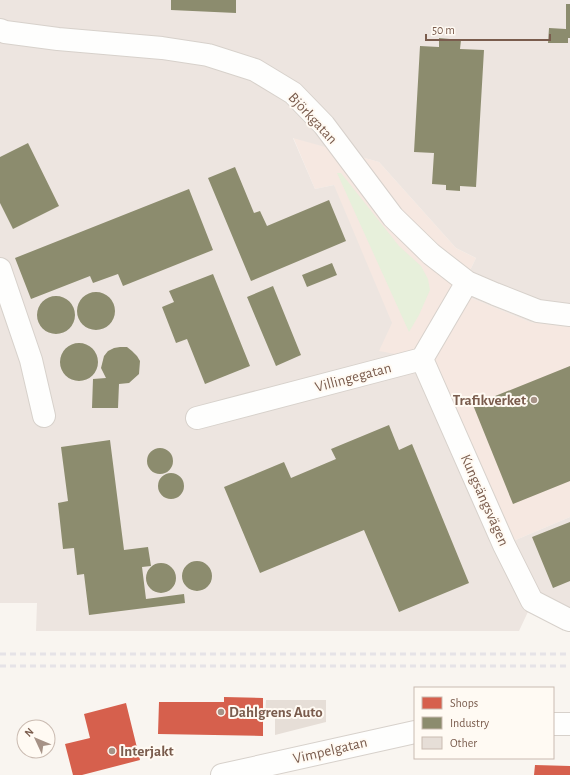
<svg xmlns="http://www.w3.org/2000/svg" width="570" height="775" viewBox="0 0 570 775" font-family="'Alegreya Sans',sans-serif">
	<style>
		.commercial { fill: #f6e8e1 }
		.industrial { fill: #ede5e0 }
		.green { fill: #e7f0db }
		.shops { fill: #d6604d }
		.industry { fill: #8c8c6e }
		.building { fill: #e6ded7 }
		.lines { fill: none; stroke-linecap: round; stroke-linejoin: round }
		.minor-casing { stroke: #d7d1cb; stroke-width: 24 }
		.minor { stroke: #fefefd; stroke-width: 22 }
		.rail { stroke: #e6e3e7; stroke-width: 3; stroke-dasharray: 6 4; stroke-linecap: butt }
		.poi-dot { fill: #a69286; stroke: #fffaf3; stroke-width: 1.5 }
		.labels { text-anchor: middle; stroke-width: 4; stroke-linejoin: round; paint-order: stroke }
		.street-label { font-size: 15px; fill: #7a5c4d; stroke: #fffaf3 }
		.poi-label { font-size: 15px; font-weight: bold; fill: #7a5c4d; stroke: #fffaf3; text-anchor: start }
	</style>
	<rect width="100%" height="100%" fill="#f9f5f0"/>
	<!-- commercial -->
	<path class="commercial" d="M293,137L379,162L456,248L476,258L459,293L530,322L570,327V517L504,545L379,352L334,185L315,189Z"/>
	<!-- industrial -->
	<path class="industrial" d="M0,0H570V327L530,322L459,293L476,258L456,248L379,162L293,138L315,189L334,185L392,323L379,351L422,359L504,545L570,517V620L533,601L519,631H36L37,603H0Z"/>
	<!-- green -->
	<path class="green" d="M337,173H341L399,246L421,266L428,279L430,290L419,315L409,332Z"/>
	<!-- shops -->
	<path class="shops" d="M224,697L263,698V736L158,734L159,702H224Z
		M126,703L140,760L82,775H73L65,744L90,738L84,714Z
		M535,765L570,766V775H534Z"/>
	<!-- industry -->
	<path class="industry" d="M171,0H236V13L171,10Z
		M566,4H570V38H568V43H548L549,28L566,29Z
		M439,38L461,40L460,49L484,50L476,187L460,186V191L446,190V185L432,184L434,153L414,152L420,46L439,47Z
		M28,143L59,206L13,229L0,203V157Z
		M235,167L254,213L260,211L267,226L329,200L346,241L251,281L208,178Z
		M189,189L213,250L123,286L118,274L93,283L90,276L31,299L15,258Z
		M332,263L337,275L307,287L302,275Z
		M213,274L250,366L205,384L187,339L176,343L162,307L174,302L169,291Z
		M273,286L301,355L276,366L247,297Z
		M77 311a19 19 0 1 1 38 0a19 19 0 1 1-38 0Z
		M37 315a19 19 0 1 1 38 0a19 19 0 1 1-38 0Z
		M60 362a19 19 0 1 1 38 0a19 19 0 1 1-38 0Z
		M120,347H127L132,351L137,356L140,361L139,374L129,383L119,384L118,408H92L93,379L106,378L101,368L104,356L108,351L114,348Z
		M570,366V481L513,504L473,405Z
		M389,425L399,450L412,444L469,583L399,612L364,530L260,573L224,487L284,462L291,478L336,459L331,449Z
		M110,440L124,550L148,547L151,566L142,567L146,599L184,594L185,603L89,615L84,574L77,575L74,548L63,549L58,503L68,501L61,447Z
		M147 461a13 13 0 1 1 26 0a13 13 0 1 1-26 0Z
		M158 486a13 13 0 1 1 26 0a13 13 0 1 1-26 0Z
		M570,522V581L553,588L532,537Z
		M182 576a15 15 0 1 1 30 0a15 15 0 1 1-30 0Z
		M146 578a15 15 0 1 1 30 0a15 15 0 1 1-30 0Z"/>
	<!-- building -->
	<path class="building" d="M266,700H326V722L275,735V717H265Z"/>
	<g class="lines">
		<defs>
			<path id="minor" d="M0,30L5,32L58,39L162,48L208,55L255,70L293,93L324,125L393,217L431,254L467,282L495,294L538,311L570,315
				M0,269L31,360L44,416
				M422,359L504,545L532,601L567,619L570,620
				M197,418L422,359L467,282
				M553,724H570
				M222,775L415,732"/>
		</defs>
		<!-- minor casing -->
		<use href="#minor" class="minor-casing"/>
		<!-- minor -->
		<use href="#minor" class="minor"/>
		<!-- rail -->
		<path class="rail" d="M0,654H570
			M0,666H570"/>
	</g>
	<!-- markers -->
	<g class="poi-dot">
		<circle cx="534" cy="400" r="4"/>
		<circle cx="221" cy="712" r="4"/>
		<circle cx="112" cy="751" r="4"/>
	</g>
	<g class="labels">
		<!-- street labels -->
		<g class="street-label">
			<text transform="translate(313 118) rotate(47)" y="5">Björkgatan</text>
			<text transform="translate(353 377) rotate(-15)" y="5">Villingegatan</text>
			<text transform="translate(485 500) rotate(66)" y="5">Kungsängsvägen</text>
			<text transform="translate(330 750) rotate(-13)" y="5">Vimpelgatan</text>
		</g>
		<!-- poi labels -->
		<g class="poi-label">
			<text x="526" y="405" text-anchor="end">Trafikverket</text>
			<text x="229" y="717">Dahlgrens Auto</text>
			<text x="120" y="756">Interjakt</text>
		</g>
	</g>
	<!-- legend -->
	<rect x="414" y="687" width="140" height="72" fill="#fffaf3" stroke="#cabbb1"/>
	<rect x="422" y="697" width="20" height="12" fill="#d6604d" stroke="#cabbb1"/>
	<text x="450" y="707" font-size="12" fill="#7a5c4d">Shops</text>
	<rect x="422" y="717" width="20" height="12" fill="#8c8c6e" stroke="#cabbb1"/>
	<text x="450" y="727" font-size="12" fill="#7a5c4d">Industry</text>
	<rect x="422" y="737" width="20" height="12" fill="#e6ded7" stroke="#cabbb1"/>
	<text x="450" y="747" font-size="12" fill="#7a5c4d">Other</text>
	<!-- north arrow -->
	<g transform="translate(36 739) rotate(314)"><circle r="19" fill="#fffaf3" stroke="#cabbb1"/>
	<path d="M0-3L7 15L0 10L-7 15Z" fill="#a69286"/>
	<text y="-6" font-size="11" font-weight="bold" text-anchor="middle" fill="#7a5c4d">N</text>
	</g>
	<!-- scale -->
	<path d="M426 34v6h124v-6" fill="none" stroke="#7a5c4d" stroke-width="2"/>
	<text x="432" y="34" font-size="12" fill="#7a5c4d" stroke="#fffaf3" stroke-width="3" paint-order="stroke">50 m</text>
</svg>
